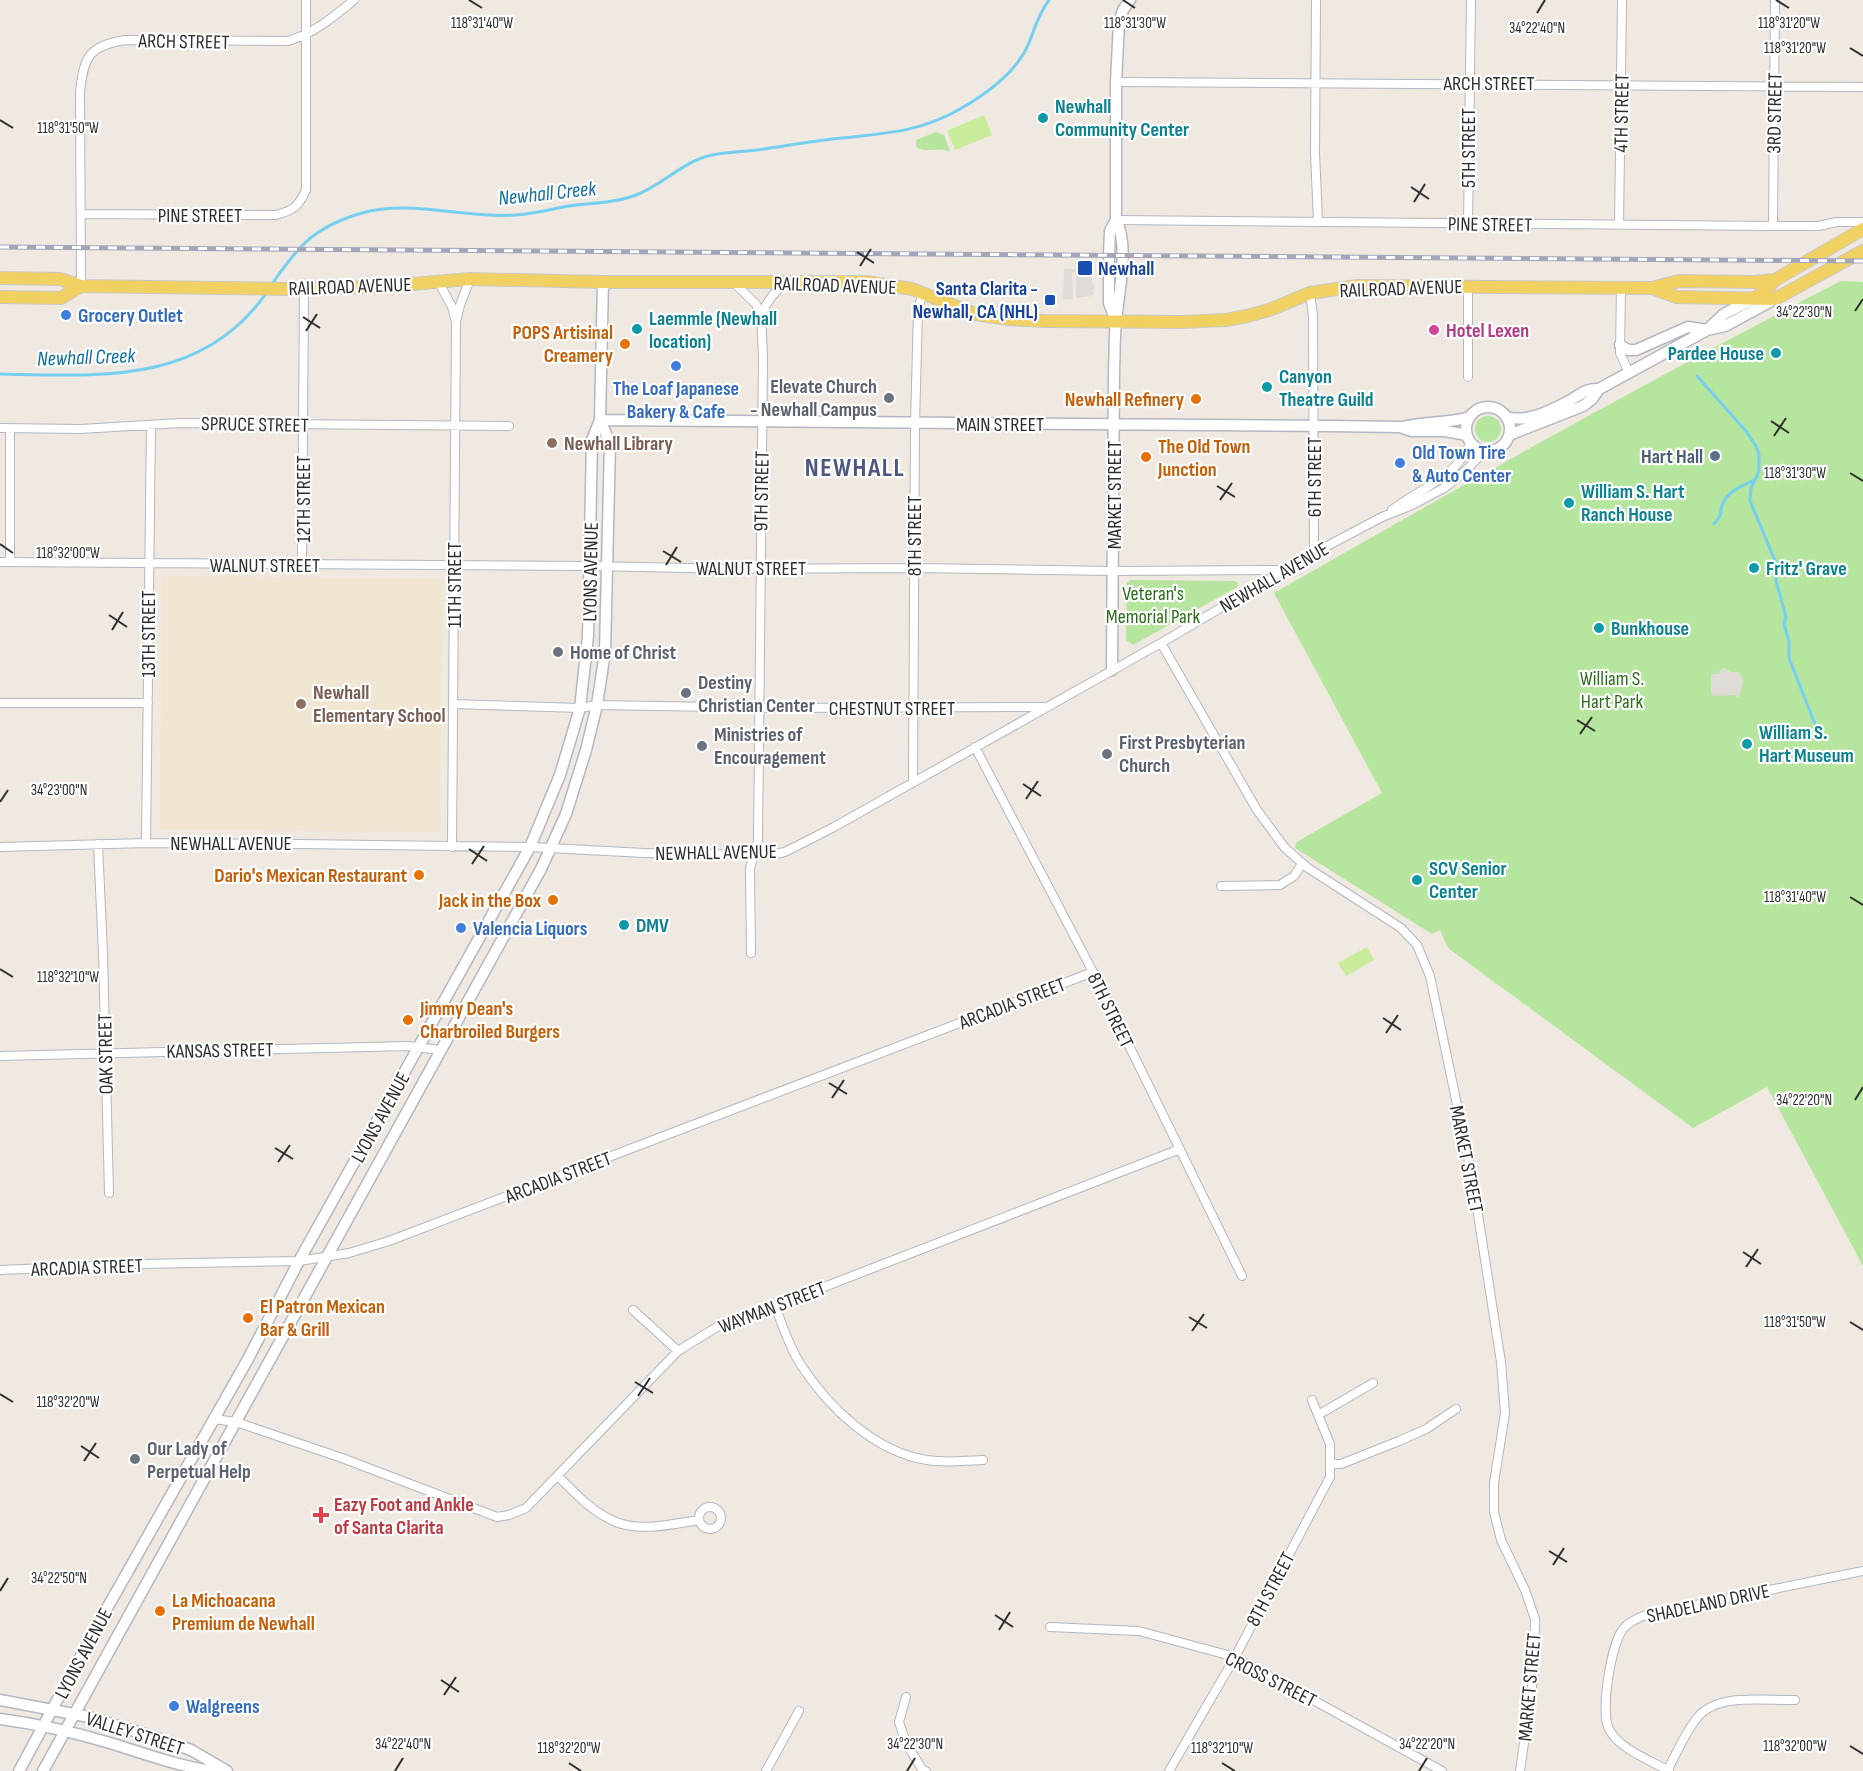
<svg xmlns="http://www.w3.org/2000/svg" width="1863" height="1771" viewBox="0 0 1863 1771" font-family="'Sofia Sans Condensed',sans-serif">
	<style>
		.education { fill: #f0e6d1 }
		.green { fill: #b6e59e }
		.pitch { fill: #c9ec9a }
		.plaza { fill: #dfdcd8 }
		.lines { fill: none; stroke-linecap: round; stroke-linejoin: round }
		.stream { stroke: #75cff0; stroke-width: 3 }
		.street-casing { stroke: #b4b7c1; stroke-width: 10 }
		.secondary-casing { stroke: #b4b7c1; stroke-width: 13 }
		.primary-casing { stroke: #c9c9c9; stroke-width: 14 }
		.street { stroke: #fff; stroke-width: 8 }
		.secondary { stroke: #fff; stroke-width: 10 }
		.primary { stroke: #f2d163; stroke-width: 12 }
		.rail-casing { stroke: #a3a6b8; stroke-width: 5 }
		.rail { stroke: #fff; stroke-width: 3; stroke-dasharray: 9; stroke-linecap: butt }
		.ticks { fill: none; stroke: #2e2e2e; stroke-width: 2 }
		.culture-dot { fill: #0f9aa8; stroke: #fff; stroke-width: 2 }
		.transit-dot { fill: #1a4fb4; stroke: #fff; stroke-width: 2 }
		.shop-dot { fill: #3f7fe0; stroke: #fff; stroke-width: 2 }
		.hotel-dot { fill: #d1479c; stroke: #fff; stroke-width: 2 }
		.food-dot { fill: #e8710a; stroke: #fff; stroke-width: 2 }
		.worship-dot { fill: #6b7280; stroke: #fff; stroke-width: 2 }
		.education-dot { fill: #8d6e63; stroke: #fff; stroke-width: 2 }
		.service-dot { fill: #5c6f8a; stroke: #fff; stroke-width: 2 }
		.health-dot { fill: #e0444e; stroke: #fff; stroke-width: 2 }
		.labels { text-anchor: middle; stroke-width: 4.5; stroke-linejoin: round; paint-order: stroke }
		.street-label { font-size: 20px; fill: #2e2e2e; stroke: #fff }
		.culture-label { font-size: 20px; font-weight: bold; fill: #0d838f; stroke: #fff; text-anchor: start }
		.transit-label { font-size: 20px; font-weight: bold; fill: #164399; stroke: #fff; text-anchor: start }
		.shop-label { font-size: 20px; font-weight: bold; fill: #366cbe; stroke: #fff; text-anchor: start }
		.hotel-label { font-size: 20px; font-weight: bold; fill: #b23c85; stroke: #fff; text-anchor: start }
		.food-label { font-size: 20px; font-weight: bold; fill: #c56008; stroke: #fff; text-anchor: end }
		.worship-label { font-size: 20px; font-weight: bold; fill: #5b616d; stroke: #fff; text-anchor: start }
		.education-label { font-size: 20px; font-weight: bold; fill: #785e54; stroke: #fff; text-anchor: start }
		.service-label { font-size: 20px; font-weight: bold; fill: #4e5e75; stroke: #fff; text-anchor: end }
		.park-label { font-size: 20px; fill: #2c6e1b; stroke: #fff }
		.health-label { font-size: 20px; font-weight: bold; fill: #be3a42; stroke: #fff; text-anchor: start }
		.water-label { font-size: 21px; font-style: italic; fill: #0d6fa3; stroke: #fff }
		.district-label { font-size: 26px; font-weight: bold; letter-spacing: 1.5px; fill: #4d5680; stroke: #fff }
		.ticks-label { font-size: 15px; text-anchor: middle; fill: #2e2e2e; stroke: #fff; stroke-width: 4.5; stroke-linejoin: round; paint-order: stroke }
	</style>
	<rect width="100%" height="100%" fill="#efe9e1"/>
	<!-- education -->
	<path class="education" d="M162,576L443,578L440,832L160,830Z"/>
	<!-- green -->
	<path class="green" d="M936,132L944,135L950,152C938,146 926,154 916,147V140Z
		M1841,281L1863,282V1266L1767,1087L1693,1128L1448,948L1440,930L1432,934L1295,848L1296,843L1302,839L1382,793L1274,593C1461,486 1649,380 1841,281Z
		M1475 429a13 13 0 1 1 26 0a13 13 0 1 1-26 0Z
		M1130,580L1235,581L1238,583L1237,587L1133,645L1126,640L1127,583Z"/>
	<!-- pitch -->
	<path class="pitch" d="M984,115L992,135L955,150L947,131Z
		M1367,947L1374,960L1346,976L1338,963Z"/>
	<!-- plaza -->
	<path class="plaza" d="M1076,264H1080V272H1092V283L1094,284V290H1091L1094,291V293L1090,298V296L1076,298V272H1072L1073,299H1063L1064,269H1075Z
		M1725,668L1731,672H1738L1740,674L1743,682L1739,697H1737L1736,695L1713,696L1711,693V674H1719L1720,670Z"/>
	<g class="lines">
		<!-- stream -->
		<path class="stream" d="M272,284C299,245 314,227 362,213C411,199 465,219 515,215C534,214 551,209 569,206C591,203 615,203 636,195C663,185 683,161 712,155C726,152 742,152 757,150C785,146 813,141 842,138C887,133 920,132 960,109C986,94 1016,73 1028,45C1035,29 1038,14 1049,0
			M0,374C100,376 203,385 267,292
			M1697,376L1746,431L1756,446L1759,455V471L1751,488L1750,501L1776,563V581L1786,617L1784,624L1789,641V658L1815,724
			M1714,524C1723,514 1719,513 1723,503C1727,492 1745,484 1754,480"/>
		<defs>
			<path id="street" d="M1316,0L1315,153L1318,221
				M1116,82L1863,87
				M81,214L276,215C294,210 298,207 306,190V0
				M1116,220L1773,226H1818L1837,222H1863
				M1468,224L1471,0
				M1619,225L1622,0
				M1773,226L1775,0
				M438,281L452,307L456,322
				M734,283L756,304L761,315
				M81,286L80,92C84,56 89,46 125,40L288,41C315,33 333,17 354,0
				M1621,287L1620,353L1629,373
				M1310,293L1313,316L1314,553
				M1468,377V286
				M0,428L81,429L180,423L509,426
				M1392,510C1421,488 1457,477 1471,442
				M0,562L591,566L736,569L914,568L1113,571L1285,570
				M10,562V429
				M302,565L304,288
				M1161,643L1257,810L1285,848L1308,868L1401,928L1417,945L1430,976L1472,1176L1501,1362L1505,1413L1494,1483V1512L1501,1540L1525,1590L1535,1619L1534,1672L1520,1771
				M0,703H148
				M453,704L580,708L597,705L772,708L1043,707
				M975,747L1093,972L1242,1276
				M913,781L915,424L918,310L923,292
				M146,843L151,425
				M98,844L103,954L109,1193
				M0,847L146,843L299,844L530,847L644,853L770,855L785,852L834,827L1161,643L1314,553L1382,517L1412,505L1444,488L1463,473L1485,451
				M452,847L456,322L460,305L470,279
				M1221,886L1280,885L1294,876L1302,864
				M751,953L750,868L758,841L763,357C762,320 755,309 786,282
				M0,1056L408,1046L440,1050
				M0,1270L142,1264L299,1261L349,1253L389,1241L1093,972
				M775,1306C783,1326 789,1347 801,1365C829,1408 875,1452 927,1460C946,1463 964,1461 983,1460
				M633,1310L678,1351
				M1318,1415L1373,1383
				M214,1419L236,1422L342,1458L497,1517L509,1515L526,1508L678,1351L725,1322L775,1306L1180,1149
				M1330,1464H1341L1399,1441L1426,1429L1456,1409
				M558,1476C575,1493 593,1513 616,1522C641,1532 674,1524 699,1520
				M699 1518a11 11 0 1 1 22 0a11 11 0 1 1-22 0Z
				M1050,1627L1139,1631L1235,1657L1442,1771
				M906,1697L899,1722L906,1743L922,1769L926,1771
				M766,1771L799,1711
				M1169,1771L1235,1657L1330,1477V1444L1312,1400
				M1667,1771C1676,1754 1685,1733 1697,1718C1717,1692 1765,1701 1795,1700
				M1669,1771C1650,1760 1619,1749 1609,1729C1600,1712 1611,1644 1623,1629C1629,1622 1637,1618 1646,1615L1863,1571"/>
			<path id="secondary" d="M1116,321L1109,303V255L1110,231L1116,220V82L1119,23L1123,10L1130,0
				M1620,345L1628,350H1636L1688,327L1707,330L1725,326L1775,299
				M1466 429a22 22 0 1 1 44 0a22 22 0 1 1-44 0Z
				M1506,417C1527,423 1550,411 1569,401C1580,395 1586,388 1599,389
				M600,420L1330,426L1400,427L1412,431H1445L1467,435
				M1403,427C1426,421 1448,424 1470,417
				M1509,435L1583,406L1592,399L1599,389L1707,330L1724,314L1753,299
				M1112,670L1114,370C1115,354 1114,338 1116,323C1118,293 1130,247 1116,220
				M0,1700L89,1717L154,1737L191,1750L227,1771
				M0,1719C38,1724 77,1733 113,1744C146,1754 178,1766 212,1771
				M19,1771L97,1626L248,1359L299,1261L530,847L560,775L580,708L588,636L592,440L600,420L603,282
				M43,1771L541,869L566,814L586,750L597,705L605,652L610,443L600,420"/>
			<path id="primary" d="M0,278L60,279L81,286L289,289L378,287L470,279L603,282H866L912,289L975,314L1008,319L1046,321L1181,322L1226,320L1247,316L1269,310L1310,293L1357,286L1652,288L1679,281L1755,282L1775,280
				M1652,288L1676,297L1775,299L1863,251
				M0,297L61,298L81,286
				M1753,299L1767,289L1775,280L1863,229"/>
		</defs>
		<!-- street casing -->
		<use href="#street" class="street-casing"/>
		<!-- secondary casing -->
		<use href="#secondary" class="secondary-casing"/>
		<!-- primary casing -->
		<use href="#primary" class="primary-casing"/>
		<!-- street -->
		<use href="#street" class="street"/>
		<!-- secondary -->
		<use href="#secondary" class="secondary"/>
		<!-- primary -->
		<use href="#primary" class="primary"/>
		<defs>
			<path id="rail" d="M0,247L1863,261"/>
		</defs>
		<!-- rail casing -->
		<use href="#rail" class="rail-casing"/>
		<!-- rail -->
		<use href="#rail" class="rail"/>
	</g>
	<!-- ticks -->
	<path class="ticks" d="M469,0L482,8M1123,0L1135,8M1776,0L1789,8M1537,13L1545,0M1850,48L1863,56M0,120L13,128M1411,187L1429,199M1414,202L1425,184M857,252L874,263M860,266L871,249M1855,311L1863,299M303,317L320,328M306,331L317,314M1771,421L1789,433M1774,436L1786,418M1850,473L1863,481M1217,486L1235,497M1220,500L1232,483M0,544L13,553M663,551L681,562M666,565L677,547M109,615L127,627M112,630L123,612M1577,720L1595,731M1580,734L1592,717M1023,784L1041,796M1026,799L1038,781M0,802L8,790M469,849L487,861M472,864L484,846M1850,897L1863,905M0,969L13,977M1383,1018L1401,1030M1386,1033L1398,1015M829,1083L847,1094M832,1098L844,1080M1855,1100L1863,1087M275,1148L293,1159M278,1162L290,1145M1743,1252L1761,1264M1746,1267L1758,1249M1189,1317L1207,1328M1850,1322L1863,1330M1192,1331L1204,1314M635,1382L653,1393M0,1394L13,1402M638,1396L650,1378M81,1446L99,1458M84,1461L96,1443M1549,1551L1567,1562M1553,1565L1564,1548M0,1591L8,1578M995,1615L1013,1627M999,1630L1010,1612M441,1680L459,1692M444,1695L456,1677M1850,1746L1863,1754M569,1763L581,1771M1222,1763L1235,1771M395,1771L403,1758M907,1771L915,1758M1419,1771L1427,1758"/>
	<!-- markers -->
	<g class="culture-dot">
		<circle cx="1043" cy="118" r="6"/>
		<circle cx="637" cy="329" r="6"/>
		<circle cx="1776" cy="353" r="6"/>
		<circle cx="1267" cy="387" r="6"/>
		<circle cx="1569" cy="503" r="6"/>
		<circle cx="1754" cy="568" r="6"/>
		<circle cx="1599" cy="628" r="6"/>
		<circle cx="1747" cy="744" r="6"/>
		<circle cx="1417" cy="880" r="6"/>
		<circle cx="624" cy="925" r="6"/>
	</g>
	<g class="transit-dot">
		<rect x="1077" y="260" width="16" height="16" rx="3"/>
		<rect x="1044" y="294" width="12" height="12" rx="3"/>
	</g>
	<g class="shop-dot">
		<circle cx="66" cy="315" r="6"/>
		<circle cx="676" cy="366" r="6"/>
		<circle cx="1400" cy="463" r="6"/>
		<circle cx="461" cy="928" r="6"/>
		<circle cx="174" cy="1706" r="6"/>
	</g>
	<circle class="hotel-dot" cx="1434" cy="330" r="6"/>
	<g class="food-dot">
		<circle cx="625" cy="344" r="6"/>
		<circle cx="1196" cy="399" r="6"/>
		<circle cx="1146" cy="457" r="6"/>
		<circle cx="419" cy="875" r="6"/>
		<circle cx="553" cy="900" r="6"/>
		<circle cx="408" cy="1020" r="6"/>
		<circle cx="248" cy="1318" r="6"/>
		<circle cx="160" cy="1611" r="6"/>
	</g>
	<g class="worship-dot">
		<circle cx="889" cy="398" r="6"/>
		<circle cx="558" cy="652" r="6"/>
		<circle cx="686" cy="693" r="6"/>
		<circle cx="702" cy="746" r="6"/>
		<circle cx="1107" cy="754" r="6"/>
		<circle cx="135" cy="1459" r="6"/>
	</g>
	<g class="education-dot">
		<circle cx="552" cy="443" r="6"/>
		<circle cx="301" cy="704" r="6"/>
	</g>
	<circle class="service-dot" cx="1715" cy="456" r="6"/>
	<path class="health-dot" d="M318 1506h6v6h6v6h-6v6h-6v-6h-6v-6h6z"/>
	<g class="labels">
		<!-- street labels -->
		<g class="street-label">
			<text transform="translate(184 41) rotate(1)" y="7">ARCH STREET</text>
			<text x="1489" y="90">ARCH STREET</text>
			<text transform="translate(1621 113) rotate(-89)" y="7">4TH STREET</text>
			<text transform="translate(1774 113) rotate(-89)" y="7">3RD STREET</text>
			<text transform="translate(1468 148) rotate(-90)" y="7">5TH STREET</text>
			<text x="200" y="222">PINE STREET</text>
			<text transform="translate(1490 224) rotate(1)" y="7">PINE STREET</text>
			<text transform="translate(835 285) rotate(2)" y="7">RAILROAD AVENUE</text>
			<text transform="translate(350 286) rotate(-2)" y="7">RAILROAD AVENUE</text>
			<text transform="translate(1401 288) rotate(-2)" y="7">RAILROAD AVENUE</text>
			<text transform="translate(255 424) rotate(1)" y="7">SPRUCE STREET</text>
			<text x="1000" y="431">MAIN STREET</text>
			<text transform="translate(1314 477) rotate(-90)" y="7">6TH STREET</text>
			<text transform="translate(761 491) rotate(-89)" y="7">9TH STREET</text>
			<text transform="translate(1114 495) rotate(-90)" y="7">MARKET STREET</text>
			<text transform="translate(303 499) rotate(-90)" y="7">12TH STREET</text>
			<text transform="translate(914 536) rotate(-90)" y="7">8TH STREET</text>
			<text x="265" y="572">WALNUT STREET</text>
			<text x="751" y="575">WALNUT STREET</text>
			<text transform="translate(590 572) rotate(-89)" y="7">LYONS AVENUE</text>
			<text transform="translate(1274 577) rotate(-30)" y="7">NEWHALL AVENUE</text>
			<text transform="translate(454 585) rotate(-90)" y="7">11TH STREET</text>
			<text transform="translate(148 634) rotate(-90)" y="7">13TH STREET</text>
			<text x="892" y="715">CHESTNUT STREET</text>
			<text x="231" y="850">NEWHALL AVENUE</text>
			<text transform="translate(716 852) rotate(-1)" y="7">NEWHALL AVENUE</text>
			<text transform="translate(1012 1003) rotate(-21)" y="7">ARCADIA STREET</text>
			<text transform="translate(1111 1010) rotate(64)" y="7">8TH STREET</text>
			<text transform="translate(220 1050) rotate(-1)" y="7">KANSAS STREET</text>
			<text transform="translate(105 1054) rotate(-91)" y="7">OAK STREET</text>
			<text transform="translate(380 1117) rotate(-61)" y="7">LYONS AVENUE</text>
			<text transform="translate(1467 1159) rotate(79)" y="7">MARKET STREET</text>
			<text transform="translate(558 1177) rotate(-21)" y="7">ARCADIA STREET</text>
			<text transform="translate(87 1267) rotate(-2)" y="7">ARCADIA STREET</text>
			<text transform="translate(772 1307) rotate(-21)" y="7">WAYMAN STREET</text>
			<text transform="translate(1270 1589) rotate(-62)" y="7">8TH STREET</text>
			<text transform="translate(1708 1603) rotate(-12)" y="7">SHADELAND DRIVE</text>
			<text transform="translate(83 1653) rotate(-62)" y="7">LYONS AVENUE</text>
			<text transform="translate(1271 1679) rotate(27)" y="7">CROSS STREET</text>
			<text transform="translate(1529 1687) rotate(-85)" y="7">MARKET STREET</text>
			<text transform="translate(135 1733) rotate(18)" y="7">VALLEY STREET</text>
		</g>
		<!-- culture labels -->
		<g class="culture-label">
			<text x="1055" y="113">Newhall<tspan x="1055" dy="23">Community Center</tspan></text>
			<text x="649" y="325">Laemmle (Newhall<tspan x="649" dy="23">location)</tspan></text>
			<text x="1764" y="360" text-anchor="end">Pardee House</text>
			<text x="1279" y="383">Canyon<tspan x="1279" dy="23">Theatre Guild</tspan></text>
			<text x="1581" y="498">William S. Hart<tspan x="1581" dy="23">Ranch House</tspan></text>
			<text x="1766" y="575">Fritz' Grave</text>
			<text x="1611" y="635">Bunkhouse</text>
			<text x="1759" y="739">William S.<tspan x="1759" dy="23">Hart Museum</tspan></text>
			<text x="1429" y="875">SCV Senior<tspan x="1429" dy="23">Center</tspan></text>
			<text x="636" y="932">DMV</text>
		</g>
		<!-- transit labels -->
		<g class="transit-label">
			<text x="1098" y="275">Newhall</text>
			<text x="1038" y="295" text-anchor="end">Santa Clarita -<tspan x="1038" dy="23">Newhall, CA (NHL)</tspan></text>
		</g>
		<!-- shop labels -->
		<g class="shop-label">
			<text x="78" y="322">Grocery Outlet</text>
			<text x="676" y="395" text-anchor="middle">The Loaf Japanese<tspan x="676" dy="23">Bakery &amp; Cafe</tspan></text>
			<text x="1412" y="459">Old Town Tire<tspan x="1412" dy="23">&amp; Auto Center</tspan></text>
			<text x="473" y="935">Valencia Liquors</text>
			<text x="186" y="1713">Walgreens</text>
		</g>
		<!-- hotel labels -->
		<g class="hotel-label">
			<text x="1446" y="337">Hotel Lexen</text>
		</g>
		<!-- food labels -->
		<g class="food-label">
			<text x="613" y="339">POPS Artisinal<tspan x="613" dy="23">Creamery</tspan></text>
			<text x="1184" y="406">Newhall Refinery</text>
			<text x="1158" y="453" text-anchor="start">The Old Town<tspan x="1158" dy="23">Junction</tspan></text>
			<text x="407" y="882">Dario's Mexican Restaurant</text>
			<text x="541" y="907">Jack in the Box</text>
			<text x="420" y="1015" text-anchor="start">Jimmy Dean's<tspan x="420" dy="23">Charbroiled Burgers</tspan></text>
			<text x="260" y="1313" text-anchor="start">El Patron Mexican<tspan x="260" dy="23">Bar &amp; Grill</tspan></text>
			<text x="172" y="1607" text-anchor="start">La Michoacana<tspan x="172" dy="23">Premium de Newhall</tspan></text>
		</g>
		<!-- worship labels -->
		<g class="worship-label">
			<text x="877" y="393" text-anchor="end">Elevate Church<tspan x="877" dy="23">- Newhall Campus</tspan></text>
			<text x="570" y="659">Home of Christ</text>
			<text x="698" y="689">Destiny<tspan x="698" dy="23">Christian Center</tspan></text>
			<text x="714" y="741">Ministries of<tspan x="714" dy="23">Encouragement</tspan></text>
			<text x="1119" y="749">First Presbyterian<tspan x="1119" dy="23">Church</tspan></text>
			<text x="147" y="1455">Our Lady of<tspan x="147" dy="23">Perpetual Help</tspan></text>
		</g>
		<!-- education labels -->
		<g class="education-label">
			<text x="564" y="450">Newhall Library</text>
			<text x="313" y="699">Newhall<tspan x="313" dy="23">Elementary School</tspan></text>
		</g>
		<!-- service labels -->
		<g class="service-label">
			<text x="1703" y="463">Hart Hall</text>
		</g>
		<!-- park labels -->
		<g class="park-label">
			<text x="1153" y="600">Veteran's<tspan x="1153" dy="23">Memorial Park</tspan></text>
			<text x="1612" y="685">William S.<tspan x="1612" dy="23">Hart Park</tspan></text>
		</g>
		<!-- health labels -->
		<g class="health-label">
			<text x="334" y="1511">Eazy Foot and Ankle<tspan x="334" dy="23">of Santa Clarita</tspan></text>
		</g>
		<!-- water labels -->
		<g class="water-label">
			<text transform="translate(547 193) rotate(-6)" y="7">Newhall Creek</text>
			<text transform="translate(86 357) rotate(-2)" y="7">Newhall Creek</text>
		</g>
		<!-- district labels -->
		<g class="district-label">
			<text x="855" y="476">NEWHALL</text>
		</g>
	</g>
	<g class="ticks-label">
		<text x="1789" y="28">118°31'20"W</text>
		<text x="482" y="28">118°31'40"W</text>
		<text x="1135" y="28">118°31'30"W</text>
		<text x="1537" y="33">34°22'40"N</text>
		<text x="1795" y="53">118°31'20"W</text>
		<text x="68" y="133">118°31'50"W</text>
		<text x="1804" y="317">34°22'30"N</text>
		<text x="1795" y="478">118°31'30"W</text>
		<text x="68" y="558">118°32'00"W</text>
		<text x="59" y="795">34°23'00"N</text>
		<text x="1795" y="902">118°31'40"W</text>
		<text x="68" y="982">118°32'10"W</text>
		<text x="1804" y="1105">34°22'20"N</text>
		<text x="1795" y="1327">118°31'50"W</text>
		<text x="68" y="1407">118°32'20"W</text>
		<text x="59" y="1583">34°22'50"N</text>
		<text x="403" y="1749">34°22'40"N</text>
		<text x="915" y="1749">34°22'30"N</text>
		<text x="1427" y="1749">34°22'20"N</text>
		<text x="1795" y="1751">118°32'00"W</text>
		<text x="569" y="1753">118°32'20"W</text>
		<text x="1222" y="1753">118°32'10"W</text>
	</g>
</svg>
